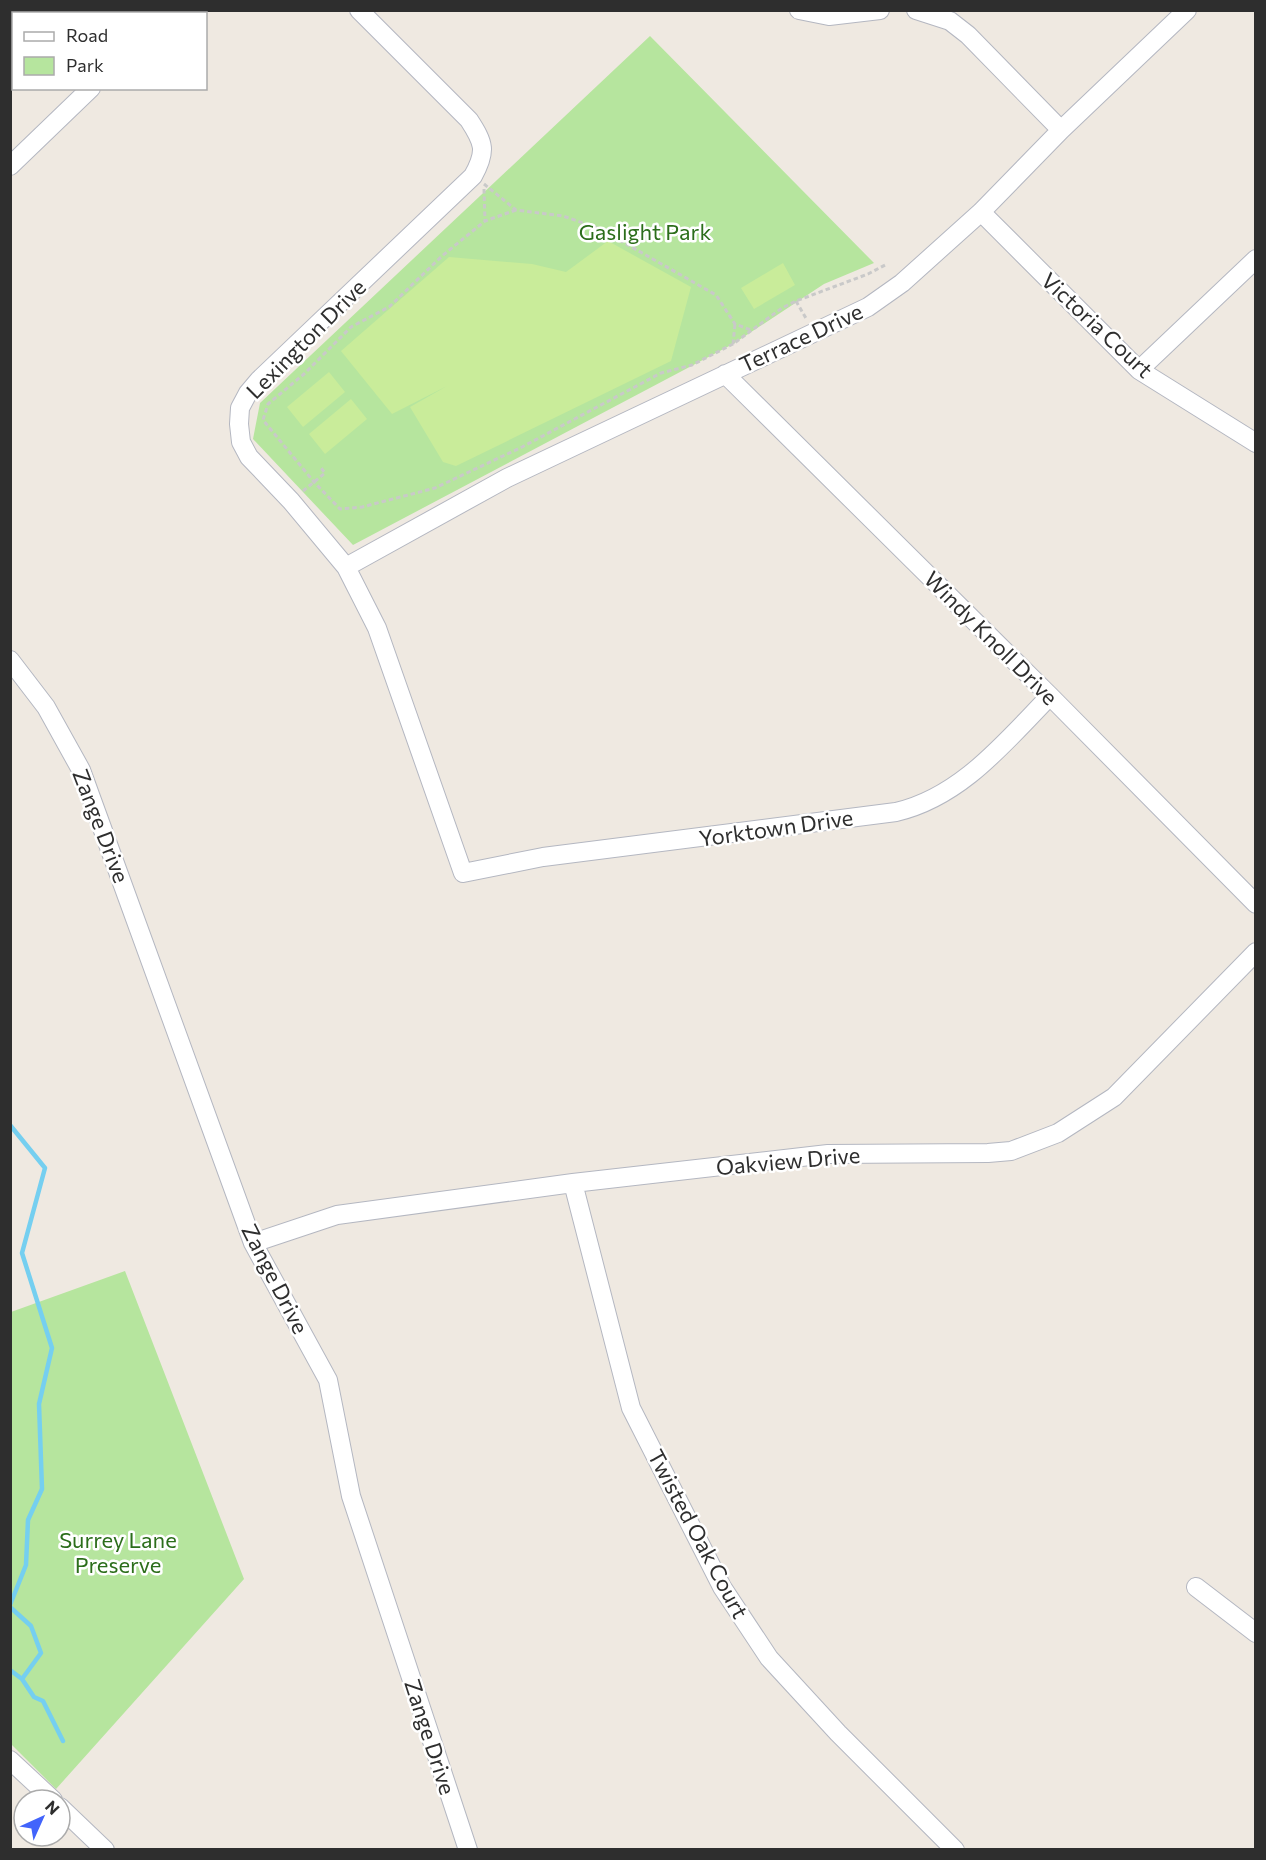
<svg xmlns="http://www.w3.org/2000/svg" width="1266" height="1860" viewBox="0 0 1266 1860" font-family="Commissioner,sans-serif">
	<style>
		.green { fill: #b6e59e }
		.pitch { fill: #c9ec9a }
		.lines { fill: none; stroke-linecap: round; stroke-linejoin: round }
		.stream { stroke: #75cff0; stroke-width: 4.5 }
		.minor-casing { stroke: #b4b7c1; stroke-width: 20 }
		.path { stroke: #c9c9c9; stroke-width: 3; stroke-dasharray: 4.5 3; stroke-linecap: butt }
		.minor { stroke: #fff; stroke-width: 18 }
		.labels { text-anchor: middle; stroke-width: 5; stroke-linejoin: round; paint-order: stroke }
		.park-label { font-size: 22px; fill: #2c6e1b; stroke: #fff }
		.street-label { font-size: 22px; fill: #2e2e2e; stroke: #fff }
	</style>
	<rect width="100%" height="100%" fill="#efe9e1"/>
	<!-- green -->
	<path class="green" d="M650,36L874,263L824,284L733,344L353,545L253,439L260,403Z
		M125,1271L244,1579L56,1789L11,1744V1312Z"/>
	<!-- pitch -->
	<path class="pitch" d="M608,241L691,287L671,361L456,466L443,462L410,407L447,386L392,414L341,351L449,257L532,264L566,272Z
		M783,263L795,285L754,309L741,288Z
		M329,372L345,392L303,427L287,407Z
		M351,399L367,419L325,454L309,434Z"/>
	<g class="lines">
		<!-- stream -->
		<path class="stream" d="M10,1125L45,1168L22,1253L52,1348L39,1404L42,1489L28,1520L26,1565L10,1605
			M10,1607L31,1626L41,1653L22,1679
			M10,1670L22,1679L34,1697L43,1701L63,1741"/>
		<defs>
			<path id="minor" d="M359,10L469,120C484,143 487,151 473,176L259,380L248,393L240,408L239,424L241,442L249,457L291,501L346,567L377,628L463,873L543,857L896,812C961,797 1005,742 1050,696
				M799,10L829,16L880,10
				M916,10L950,21L968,35L1061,130
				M170,14L173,10
				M10,166L91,88
				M981,212L1139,370L1256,443
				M1139,370L1256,259
				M725,374L1050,696L1256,904
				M346,567L507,478L868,307L902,283L981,212L1061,130L1187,10
				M10,660L46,707L81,770L253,1243L328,1380L351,1496L468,1850
				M573,1183L631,1408L722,1587L769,1658L838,1733L955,1850
				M253,1243L337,1215L573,1183L828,1154L988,1153L1011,1151L1058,1133L1114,1097L1256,952
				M1196,1587L1256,1633
				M10,1760L53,1800
				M60,1807L105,1850"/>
		</defs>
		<!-- minor casing -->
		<use href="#minor" class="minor-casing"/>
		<!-- path -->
		<path class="path" d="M484,184L516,210L563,216L600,229L716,295L735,324L751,330
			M484,189L485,221
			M516,210L485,221L442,256L389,307L351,327L304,374L268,404L263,420L314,482L340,509L362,507L435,488L522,447L661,373L692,365L733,344L782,308L796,301L868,274L887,264
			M796,301L807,320
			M733,344L735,324
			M303,491L325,473L321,468"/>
		<!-- minor -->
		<use href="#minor" class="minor"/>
	</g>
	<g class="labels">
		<!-- park labels -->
		<g class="park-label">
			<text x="645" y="240">Gaslight Park</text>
			<text x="118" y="1548">Surrey Lane<tspan x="118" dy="25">Preserve</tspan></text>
		</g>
		<!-- street labels -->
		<g class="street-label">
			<text transform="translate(1097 325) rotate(43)" y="8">Victoria Court</text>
			<text transform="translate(801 338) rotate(-25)" y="8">Terrace Drive</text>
			<text transform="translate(306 339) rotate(-45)" y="8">Lexington Drive</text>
			<text transform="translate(991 638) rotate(45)" y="8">Windy Knoll Drive</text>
			<text transform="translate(101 826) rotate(69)" y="8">Zange Drive</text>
			<text transform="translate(776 828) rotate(-8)" y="8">Yorktown Drive</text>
			<text transform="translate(788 1161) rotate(-5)" y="8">Oakview Drive</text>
			<text transform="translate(275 1279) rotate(63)" y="8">Zange Drive</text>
			<text transform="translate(698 1534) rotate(62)" y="8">Twisted Oak Court</text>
			<text transform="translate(430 1737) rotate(72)" y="8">Zange Drive</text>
		</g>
	</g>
	<!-- border -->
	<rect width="1266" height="1860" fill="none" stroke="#2e2e2e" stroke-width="24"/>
	<!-- legend -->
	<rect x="12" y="12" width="195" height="78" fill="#ffffff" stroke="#ababab" stroke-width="1.5"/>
	<rect x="24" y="32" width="30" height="9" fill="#ffffff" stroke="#ababab" stroke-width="1.5"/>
	<text x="66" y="42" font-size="18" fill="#2e2e2e">Road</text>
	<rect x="24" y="57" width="30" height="18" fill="#b6e59e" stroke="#ababab" stroke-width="1.5"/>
	<text x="66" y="72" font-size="18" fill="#2e2e2e">Park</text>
	<!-- north arrow -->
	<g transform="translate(42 1818) rotate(45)"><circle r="28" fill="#ffffff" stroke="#ababab" stroke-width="1.5"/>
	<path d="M0-4.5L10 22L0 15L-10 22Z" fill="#4264fb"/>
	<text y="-9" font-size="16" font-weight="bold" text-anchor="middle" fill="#2e2e2e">N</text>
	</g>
</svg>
